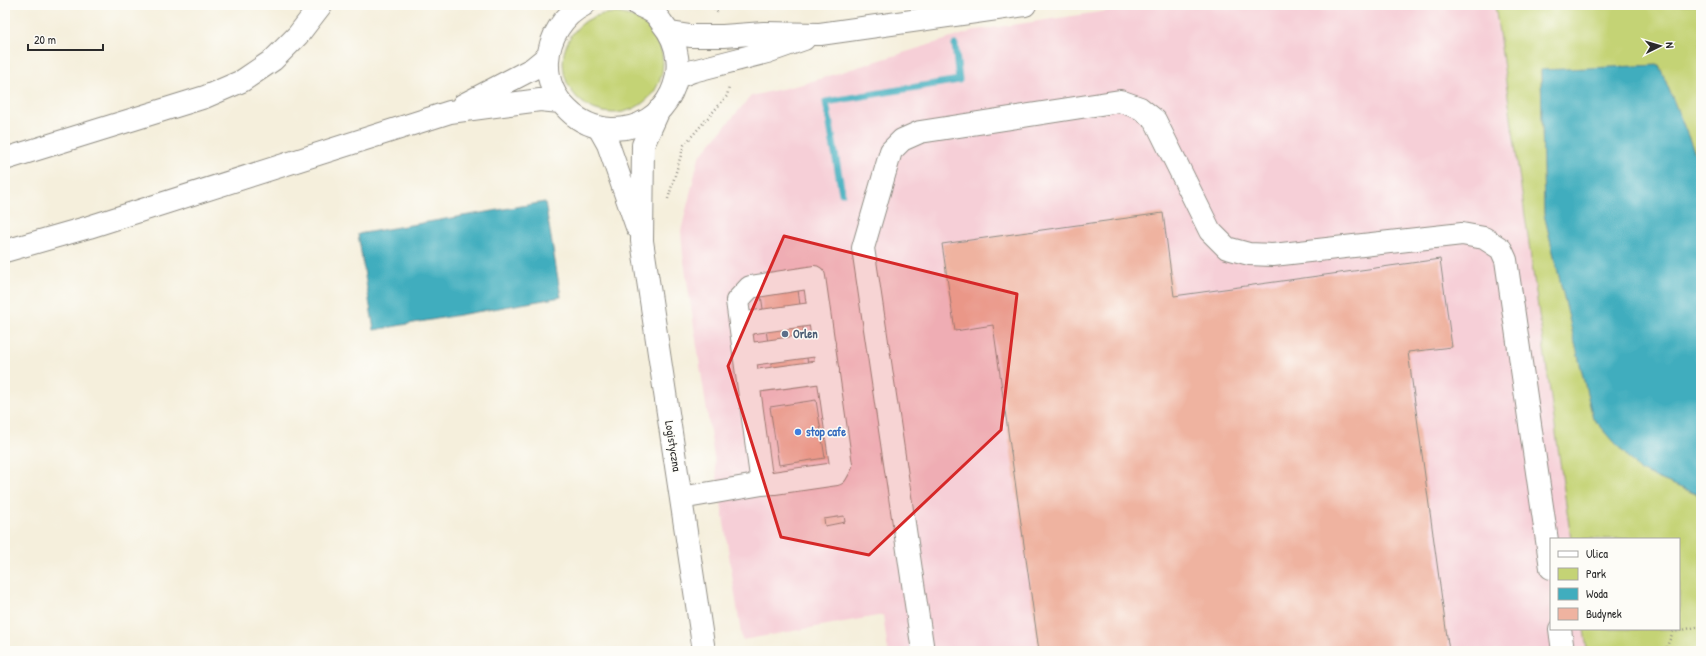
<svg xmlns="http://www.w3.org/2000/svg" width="1706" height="656" viewBox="0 0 1706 656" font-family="'Patrick Hand',sans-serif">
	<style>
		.built { fill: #f6cfd7 }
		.green { fill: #c4d375; stroke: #787f50 }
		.water { fill: #40adbe; stroke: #366c74 }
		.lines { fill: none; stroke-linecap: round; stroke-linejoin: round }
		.stream { stroke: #40adbe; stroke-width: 7 }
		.building { fill: #efb3a0 }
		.minor-casing { stroke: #908d84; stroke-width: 24 }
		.major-casing { stroke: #908d84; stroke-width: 24 }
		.path { stroke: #908d84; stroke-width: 2.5; stroke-dasharray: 1 3; stroke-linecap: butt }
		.minor { stroke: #fff; stroke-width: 22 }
		.major { stroke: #fff; stroke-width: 22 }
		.marked { fill: #d62828; fill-opacity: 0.2; stroke: #d62828; stroke-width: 3; stroke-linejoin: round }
		.service-dot { fill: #5c6f8a; stroke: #fdfcf7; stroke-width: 1.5 }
		.shop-dot { fill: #3f7fe0; stroke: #fdfcf7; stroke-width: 1.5 }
		.labels { text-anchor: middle; stroke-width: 3; stroke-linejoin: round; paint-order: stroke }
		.service-label { font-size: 12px; font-weight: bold; fill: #4e5e75; stroke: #fdfcf7; text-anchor: start }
		.shop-label { font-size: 12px; font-weight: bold; fill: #366cbe; stroke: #fdfcf7; text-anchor: start }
		.street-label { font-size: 12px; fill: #2b2b2b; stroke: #fdfcf7 }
	</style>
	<rect width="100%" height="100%" fill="#fdfcf7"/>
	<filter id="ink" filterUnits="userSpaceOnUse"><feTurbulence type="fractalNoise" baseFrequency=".025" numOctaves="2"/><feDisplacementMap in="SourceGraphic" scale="8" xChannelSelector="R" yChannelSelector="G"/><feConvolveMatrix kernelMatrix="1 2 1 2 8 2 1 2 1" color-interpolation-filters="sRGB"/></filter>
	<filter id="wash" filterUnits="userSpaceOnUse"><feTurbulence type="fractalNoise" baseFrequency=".012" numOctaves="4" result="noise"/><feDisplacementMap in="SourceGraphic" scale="16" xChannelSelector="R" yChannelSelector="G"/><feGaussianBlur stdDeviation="0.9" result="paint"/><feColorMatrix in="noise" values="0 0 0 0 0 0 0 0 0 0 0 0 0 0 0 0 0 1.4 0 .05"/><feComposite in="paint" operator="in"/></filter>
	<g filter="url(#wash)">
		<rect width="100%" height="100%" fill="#f5efdc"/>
		<!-- built -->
		<path class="built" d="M1147,5H1312L1313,11L1355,5H1495L1571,539H1551V629H1584L1587,651H888L883,615L742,640L683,255L681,231L699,157L751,96L803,84L977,30Z"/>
		<!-- green -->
		<path class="green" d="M1495,5H1701V168L1659,65L1541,71L1544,214L1593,418L1641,471L1701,496V651H1587L1584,629H1679V539H1571Z
			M563 63a50 50 0 1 1 100 0a50 50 0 1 1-100 0Z"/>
		<!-- water -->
		<path class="water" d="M1659,65L1701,168V496L1640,471L1593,418L1544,214L1541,70Z
			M545,202L561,297L374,330L358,234Z"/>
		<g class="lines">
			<!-- stream -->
			<path class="stream" d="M842,193L826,102L959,80L955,45"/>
		</g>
		<g id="blocks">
			<!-- building -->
			<path class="building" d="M1163,213L1174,296L1440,259L1452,347L1408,352L1449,651H1039L993,325L955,331L942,244Z
				M798,290L809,373L773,378L761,295Z
				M816,400L825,458L779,465L770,407Z
				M844,516L845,522L825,526L824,519Z"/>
		</g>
	</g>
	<g filter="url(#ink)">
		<use href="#blocks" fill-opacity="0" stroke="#908d84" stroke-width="1"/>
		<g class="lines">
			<defs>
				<path id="minor" d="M659,110L643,145L642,241L704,651
					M599,128L608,144L637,227
					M5,159L205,97L242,81L273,60L298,35L321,5
					M740,324L819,313
					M744,355L824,344
					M748,382L828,371
					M681,498L762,484L774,483L836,474L841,465L814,277L750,287L737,301L762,484
					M1560,629L1563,651
					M923,651L863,248L891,151L902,140L920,132L1120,101L1140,108L1155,120L1210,231L1227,248L1249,254L1273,255L1462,234L1484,238L1501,249L1506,260L1551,568"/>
				<path id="major" d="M584,5C563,15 549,38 548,61C547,81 554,97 568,110C580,122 594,128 611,129C668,131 698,66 662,23C659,19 656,14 652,12C648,9 643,7 638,5
					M671,33L690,36H723L764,33L820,34L1025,5
					M677,77L693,71L767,52L804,39
					M463,105L532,69L548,56
					M5,251L89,227L450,112L540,100L560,102"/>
			</defs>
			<!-- minor casing -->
			<use href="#minor" class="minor-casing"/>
			<!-- major casing -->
			<use href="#major" class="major-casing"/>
			<!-- path -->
			<path class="path" d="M712,5L718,13
				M668,199L684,145L727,96L729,87
				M1665,651L1673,632L1701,626"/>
			<!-- minor -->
			<use href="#minor" class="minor"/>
			<!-- major -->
			<use href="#major" class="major"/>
		</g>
	</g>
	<!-- marked area -->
	<path class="marked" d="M784,236L1017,294L1001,430L869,555L781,537L728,366Z"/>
	<!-- markers -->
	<circle class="service-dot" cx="785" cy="334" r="4"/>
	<circle class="shop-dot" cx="798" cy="432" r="4"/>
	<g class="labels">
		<!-- service labels -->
		<g class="service-label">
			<text x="793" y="338">Orlen</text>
		</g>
		<!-- shop labels -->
		<g class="shop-label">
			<text x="806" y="436">stop cafe</text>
		</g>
		<!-- street labels -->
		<g class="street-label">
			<text transform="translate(673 446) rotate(81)" y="4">Logistyczna</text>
		</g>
	</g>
	<!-- margin -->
	<rect width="1706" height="656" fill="none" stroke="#fdfcf7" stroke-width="20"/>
	<!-- legend -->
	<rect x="1550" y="538" width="130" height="92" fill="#fdfcf7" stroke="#a9a8a5"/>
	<rect x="1558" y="551" width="20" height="6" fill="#ffffff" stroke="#a9a8a5"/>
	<text x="1586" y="558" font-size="12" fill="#2b2b2b">Ulica</text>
	<rect x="1558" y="568" width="20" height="12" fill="#c4d375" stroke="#a9a8a5"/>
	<text x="1586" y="578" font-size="12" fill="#2b2b2b">Park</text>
	<rect x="1558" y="588" width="20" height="12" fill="#40adbe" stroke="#a9a8a5"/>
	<text x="1586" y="598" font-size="12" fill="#2b2b2b">Woda</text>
	<rect x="1558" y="608" width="20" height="12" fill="#efb3a0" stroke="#a9a8a5"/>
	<text x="1586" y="618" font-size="12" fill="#2b2b2b">Budynek</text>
	<!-- north arrow -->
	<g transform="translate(1660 46) rotate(85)" stroke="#fdfcf7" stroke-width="3" paint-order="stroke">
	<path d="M0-3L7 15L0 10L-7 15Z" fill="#2b2b2b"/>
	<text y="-6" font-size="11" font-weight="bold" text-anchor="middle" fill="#2b2b2b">N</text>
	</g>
	<!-- scale -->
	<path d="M28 44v6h75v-6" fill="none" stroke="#2b2b2b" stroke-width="2"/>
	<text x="34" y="44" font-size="12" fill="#2b2b2b" stroke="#fdfcf7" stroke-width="3" paint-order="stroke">20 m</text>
</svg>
